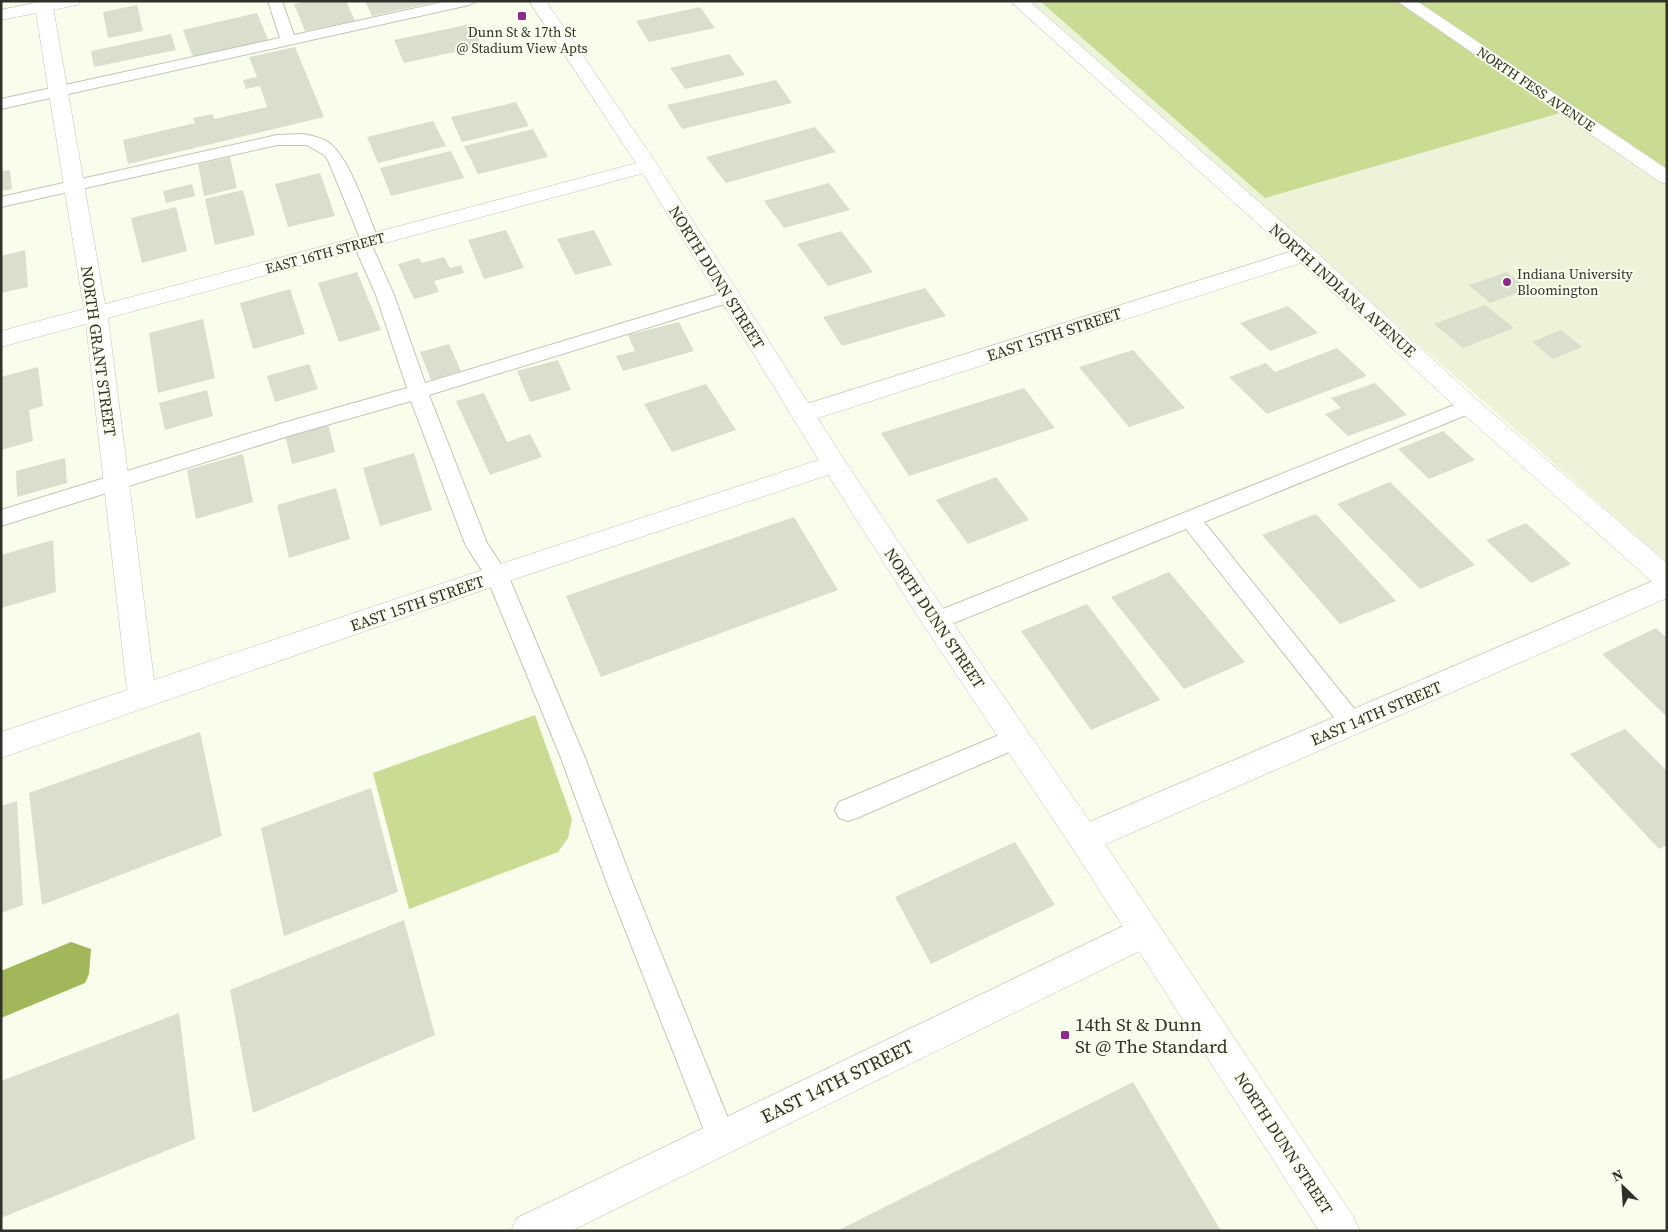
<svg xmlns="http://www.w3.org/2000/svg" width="1668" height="1232" viewBox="0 0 1668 1232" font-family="'Source Serif 4',serif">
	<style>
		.built { fill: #ecf3d9 }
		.green { fill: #cadc94 }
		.water { fill: #a2b75a }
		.building { fill: #d9dfcc }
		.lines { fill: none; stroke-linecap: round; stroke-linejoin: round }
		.lane-casing { stroke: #c1c6b4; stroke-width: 2 }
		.street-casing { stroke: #c1c6b4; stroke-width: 1 }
		.secondary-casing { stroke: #c1c6b4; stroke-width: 1 }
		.lane { fill: #fff; fill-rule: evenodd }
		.street { fill: #fff; fill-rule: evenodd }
		.secondary { fill: #fff; fill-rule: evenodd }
		.poi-dot { fill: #90278c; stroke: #f8feeb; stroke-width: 2 }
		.labels { text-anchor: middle; stroke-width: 4; stroke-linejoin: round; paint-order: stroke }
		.far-poi-label { font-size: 14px; fill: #2f312a; stroke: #f8feeb }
		.far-street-label { font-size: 14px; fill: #2f312a; stroke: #f8feeb }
		.street-label { font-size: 16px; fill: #2f312a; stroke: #f8feeb }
		.near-poi-label { font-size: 19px; fill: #2f312a; stroke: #f8feeb; text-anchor: start }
		.near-street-label { font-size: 19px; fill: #2f312a; stroke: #f8feeb }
	</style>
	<rect width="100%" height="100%" fill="#f8feeb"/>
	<!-- built -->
	<path class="built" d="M1029,1H1667V563Z"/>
	<!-- green -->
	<path class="green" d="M1040,1H1667V169L1574,109L1265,198Z
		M535,715L572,819L568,838L558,852L409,909L373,773Z"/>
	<!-- water -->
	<path class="water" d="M71,942L91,949L89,974L85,983L1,1018V971Z"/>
	<!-- building -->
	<path class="building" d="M308,1H346L355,21L305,31L294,4Z
		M365,1H436V2L372,16Z
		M137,5L143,31L108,38L103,12Z
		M700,7L715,28L649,42L636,21Z
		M257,13L269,42L194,60L183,30Z
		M471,24L482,46L404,63L394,40Z
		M171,34L176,50L94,67L91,51Z
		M295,47L324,117L128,164L123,140L195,123L193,118L213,114L214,119L267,107L260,86L246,89L243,80L257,77L249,57Z
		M729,54L745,75L685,89L670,68Z
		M776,80L792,103L682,129L667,105Z
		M516,102L529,126L462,142L451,117Z
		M433,121L446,146L378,163L367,137Z
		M815,127L836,152L726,183L706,157Z
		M533,129L548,157L478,174L464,146Z
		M451,151L464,178L391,196L380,168Z
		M230,157L237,188L204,196L198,164Z
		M10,170L12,189L1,191V171Z
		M320,173L335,216L288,227L275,184Z
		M829,183L850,210L784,228L764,201Z
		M192,184L195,196L166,203L163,191Z
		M243,190L255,235L215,245L205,199Z
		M176,207L187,251L142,263L131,218Z
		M506,230L524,268L484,279L468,240Z
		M594,230L612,265L575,275L557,239Z
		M841,231L873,272L828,286L797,244Z
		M25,250L28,287L1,293V256Z
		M444,257L450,268L461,265L464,273L434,281L439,292L414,299L398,264L419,258L422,263Z
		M357,272L381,330L339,342L318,283Z
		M1507,272L1528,289L1490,303L1469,285Z
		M925,288L946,316L842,346L823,317Z
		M290,289L305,334L253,349L240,303Z
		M1485,305L1514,328L1463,348L1434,324Z
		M1288,306L1318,333L1270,351L1240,323Z
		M203,319L215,378L158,393L149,333Z
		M679,322L694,351L623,371L616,356L635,351L628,335Z
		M1561,330L1582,347L1553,359L1532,342Z
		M449,344L461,371L431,380L420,352Z
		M1337,348L1367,376L1267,414L1229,377L1266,363L1275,372Z
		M1133,350L1185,408L1129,427L1079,367Z
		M558,360L571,390L530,402L517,371Z
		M309,364L318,389L275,402L267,376Z
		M38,367L43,406L29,410L33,441L1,450V377Z
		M1375,383L1407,415L1348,436L1325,414L1341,408L1331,398Z
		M706,384L736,430L672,452L644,404Z
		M1024,388L1055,428L909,476L881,433Z
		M207,390L213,416L165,430L159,403Z
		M484,393L507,442L530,434L542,457L490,475L456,401Z
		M328,423L335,452L292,464L285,435Z
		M1443,431L1475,460L1429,479L1398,449Z
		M414,453L432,510L380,526L363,468Z
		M243,454L253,502L196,519L187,470Z
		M65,458L67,483L17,497L16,471Z
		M996,477L1029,520L968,544L936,500Z
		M1390,482L1475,565L1420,589L1337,504Z
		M336,488L350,539L289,558L277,505Z
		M1316,514L1396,601L1340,624L1262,535Z
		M794,517L838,590L601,677L566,596Z
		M1526,523L1571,564L1531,583L1486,540Z
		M53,540L56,592L1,608V555Z
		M1169,572L1245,662L1184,689L1111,597Z
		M1087,604L1160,700L1091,730L1021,631Z
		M1656,628L1667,638V717L1602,654Z
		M1625,729L1667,771V845L1659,849L1570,754Z
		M200,732L222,836L42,905L29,793Z
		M371,788L398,892L284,936L261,828Z
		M17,801L23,905L1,913V806Z
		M1015,842L1055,905L931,964L895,897Z
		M404,920L435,1035L253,1113L230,990Z
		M179,1013L195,1139L1,1218V1081Z
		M1133,1082L1221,1231H837Z"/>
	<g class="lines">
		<defs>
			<path id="lane" d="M268,1H282L294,35L448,1H476L469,5L1,109V99L280,38Z
				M303,134C311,136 321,137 328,142C350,157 368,216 379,241L376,245L372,246L394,295L425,383L722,293L728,291L734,293L737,297L734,301L429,395L487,543L508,575L585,758L634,886L736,1138L731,1148L721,1153L711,1148L608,886L561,758L487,578L466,546L411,401L295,434L1,526V510L283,423L407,388L376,295L353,243L356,239L360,238L328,160L324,155L307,145H277L1,207V197L277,135Z
				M1469,399L1476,401L1479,406L1476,411L1204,522L1360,716L1364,723L1360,730L1352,733L1344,730L1186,529L944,627L936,630L928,627L925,621L928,615Z
				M1016,728L1025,731L1028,738L1025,745L857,818L848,821L839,818L835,810L839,802Z"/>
			<path id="street" d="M1397,1H1417L1667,169V184L1660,182Z
				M44,2L50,3L53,7L105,304L641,162L648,160L655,162L658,166L655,170L108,318L154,680L488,568L825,458L834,455L843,458L846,464L843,470L506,582L1,758V732L127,690L86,324L1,347V331L84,309L35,7L38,3Z
				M1305,247L1313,249L1316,254L1313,259L812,420L803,422L794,420L791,414L794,408Z
				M1667,575V598L1095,849L1084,853L1073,849L1068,839L1073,829Z
				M1144,916L1156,921L1160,932L1156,943L571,1231H511L517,1218Z"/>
			<path id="secondary" d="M44,1H80L78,5L72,6L1,20V10Z
				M529,1H546L658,166L843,458L946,613L1095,829L1354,1218L1360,1231H1319L1073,849L926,629L825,470L638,166Z
				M1010,1H1029L1313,249L1477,400L1667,563V589L1657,586L1461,412L1297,259Z"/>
		</defs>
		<!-- lane casing -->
		<use href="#lane" class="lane-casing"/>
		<!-- street casing -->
		<use href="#street" class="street-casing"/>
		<!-- secondary casing -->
		<use href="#secondary" class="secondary-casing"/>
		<!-- lane -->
		<use href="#lane" class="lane"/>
		<!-- street -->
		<use href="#street" class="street"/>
		<!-- secondary -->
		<use href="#secondary" class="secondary"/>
	</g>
	<!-- markers -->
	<g class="poi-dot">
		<rect x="517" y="11" width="10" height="10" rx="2.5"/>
		<circle cx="1507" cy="282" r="5"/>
		<rect x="1060" y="1030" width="10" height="10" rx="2.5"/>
	</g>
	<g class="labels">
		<!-- far-poi labels -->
		<g class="far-poi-label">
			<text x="522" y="37">Dunn St &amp; 17th St<tspan x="522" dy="16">@ Stadium View Apts</tspan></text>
			<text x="1517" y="279" text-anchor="start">Indiana University<tspan x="1517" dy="16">Bloomington</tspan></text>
		</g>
		<!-- far-street labels -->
		<g class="far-street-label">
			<text transform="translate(1536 89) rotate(34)" y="5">NORTH FESS AVENUE</text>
			<text transform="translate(325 253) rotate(-15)" y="5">EAST 16TH STREET</text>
		</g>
		<!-- street labels -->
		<g class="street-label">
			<text transform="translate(717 277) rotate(58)" y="6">NORTH DUNN STREET</text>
			<text transform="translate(1343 290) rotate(42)" y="6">NORTH INDIANA AVENUE</text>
			<text transform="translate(1054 334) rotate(-18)" y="6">EAST 15TH STREET</text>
			<text transform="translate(99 351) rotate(82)" y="6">NORTH GRANT STREET</text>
			<text transform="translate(417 603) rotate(-19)" y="6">EAST 15TH STREET</text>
			<text transform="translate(935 618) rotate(56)" y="6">NORTH DUNN STREET</text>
			<text transform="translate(1376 713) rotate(-23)" y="6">EAST 14TH STREET</text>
			<text transform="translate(1284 1143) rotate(57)" y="6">NORTH DUNN STREET</text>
		</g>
		<!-- near-poi labels -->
		<g class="near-poi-label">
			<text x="1075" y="1031">14th St &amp; Dunn<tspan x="1075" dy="22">St @ The Standard</tspan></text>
		</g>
		<!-- near-street labels -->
		<g class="near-street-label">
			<text transform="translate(837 1081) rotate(-26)" y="7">EAST 14TH STREET</text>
		</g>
	</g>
	<!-- border -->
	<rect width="1668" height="1232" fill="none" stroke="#2f312a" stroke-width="5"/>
	<!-- north arrow -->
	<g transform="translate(1623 1187) rotate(335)" stroke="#f8feeb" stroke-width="4" paint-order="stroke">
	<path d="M0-4L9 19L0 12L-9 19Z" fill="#2f312a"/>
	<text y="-8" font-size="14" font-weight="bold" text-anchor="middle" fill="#2f312a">N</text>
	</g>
</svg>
